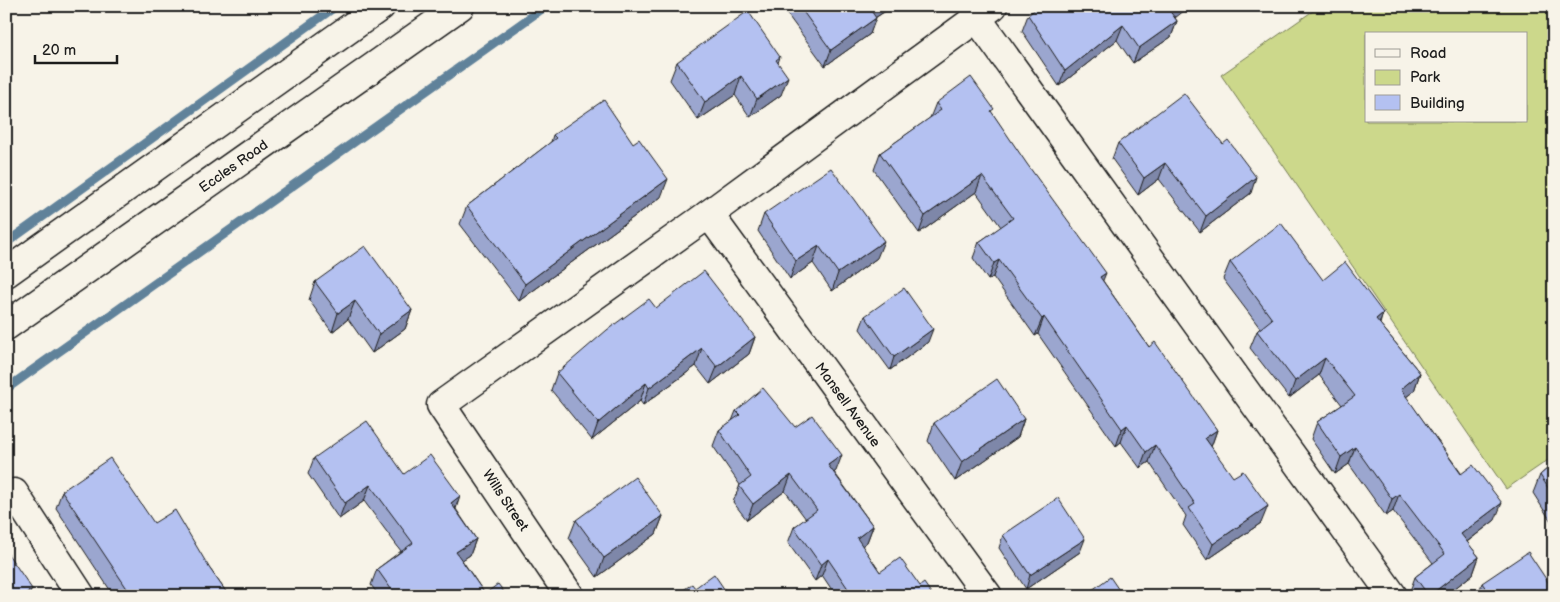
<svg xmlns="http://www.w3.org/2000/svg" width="1560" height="602" viewBox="0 0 1560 602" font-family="'Balsamiq Sans',sans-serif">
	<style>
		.green { fill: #ccd88b; stroke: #747a54; fill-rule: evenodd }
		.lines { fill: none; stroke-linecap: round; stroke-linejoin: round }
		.stream { stroke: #61829a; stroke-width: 9 }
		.minor-casing { stroke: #1c1c1c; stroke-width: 31 }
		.minor { stroke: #f7f3e8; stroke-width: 28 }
		.wall { fill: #9ba6cf; stroke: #1c1c1c }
		.shaded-wall { fill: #7e87a9; stroke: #1c1c1c }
		.building { fill: #b4c1f1; stroke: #1c1c1c }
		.labels { text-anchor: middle; stroke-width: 4; stroke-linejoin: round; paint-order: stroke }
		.street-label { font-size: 14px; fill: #1c1c1c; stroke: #f7f3e8 }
	</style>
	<rect width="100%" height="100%" fill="#f7f3e8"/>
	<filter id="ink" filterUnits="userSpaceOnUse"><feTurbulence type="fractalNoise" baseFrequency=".02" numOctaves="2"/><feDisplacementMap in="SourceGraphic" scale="10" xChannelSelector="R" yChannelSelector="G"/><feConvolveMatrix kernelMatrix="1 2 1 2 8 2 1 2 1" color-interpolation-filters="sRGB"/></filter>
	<g filter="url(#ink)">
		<!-- green -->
		<path class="green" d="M1320,6H1554V456L1506,489L1221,75ZM1366,34H1526V121H1366Z"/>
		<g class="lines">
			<!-- stream -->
			<path class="stream" d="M6,243L336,6
				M6,389L546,6"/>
			<defs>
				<g id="minor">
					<path d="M977,18L1393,596"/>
					<path id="s1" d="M709,214L988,596"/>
					<path d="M6,273L381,6"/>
					<path id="s2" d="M6,326L460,6"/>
					<path d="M6,498L14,493L81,596"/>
					<path d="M570,596L441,405L709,214L993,6"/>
				</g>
			</defs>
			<!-- minor casing -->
			<use href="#minor" class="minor-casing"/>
			<!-- minor -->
			<use href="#minor" class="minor"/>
		</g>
		<!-- wall -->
		<path class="wall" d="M790,6H893L875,18L870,34L825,66L787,14Z
			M1039,6H1190L1175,18L1177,21L1171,37L1133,63L1117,40L1059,86L1022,31L1028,15Z
			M780,57L778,63L781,95L750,117L735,95L698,120L670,80L677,62Z
			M936,103L992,113L1103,281L1149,347L1217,430L1211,447L1261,523L1207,560L1183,525L1186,516L1149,462L1140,468L1121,442L1116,446L1038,334L1035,336L993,277L988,280L973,258L979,242L1001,227L976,192L919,233L874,170L880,153L930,118Z
			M553,135L661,197L519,301L460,224L467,206L551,142Z
			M1118,143L1251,193L1200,232L1159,179L1138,195L1112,159Z
			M764,214L877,258L832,291L813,263L790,279L758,231Z
			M1230,262L1323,280L1383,313L1380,324L1420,373L1414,391L1406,397L1495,520L1467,542L1479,557L1473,574L1445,596H1410L1409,594L1415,577L1433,563L1393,511L1386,516L1349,464L1335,474L1311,439L1317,422L1342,405L1319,375L1289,398L1250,348L1257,331L1260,328L1223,279Z
			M315,282L412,310L405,329L372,353L348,319L332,332L309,300Z
			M656,308L755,337L749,354L710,384L696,366L643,405L640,401L592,440L551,390L557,373Z
			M865,316L928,342L890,370L860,329Z
			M736,411L795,427L836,471L834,472L873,526L867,542L862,546L880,572L920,586L933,596H836L822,575L815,581L788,543L794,527L806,519L785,491L747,520L733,502L740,485L713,446L719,430L732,421Z
			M1024,419L1018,437L955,481L928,441L934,423Z
			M314,458L404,474L460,496L456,509L476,539L470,555L462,560L485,594L507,596H379L371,585L377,569L401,551L364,501L339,519L308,474Z
			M1554,463V526L1533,493L1540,475Z
			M62,491L154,523L210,569L229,596H114L56,508Z
			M663,516L656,534L597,577L569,538L576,520Z
			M1003,535L1080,552L1026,589L999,548Z
			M1482,583L1554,596H1478Z"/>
		<!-- shaded-wall -->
		<path class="shaded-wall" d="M874,6H893L864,25L870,9Z
			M1174,6H1190L1163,26L1169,10Z
			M876,18L870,34L825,66L831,50Z
			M1177,21L1171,37L1133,63L1139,48Z
			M1123,25L1117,40L1059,86L1065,71Z
			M741,76L735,95L698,120L705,102Z
			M788,77L781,95L750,117L757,99Z
			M1165,163L1159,179L1138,195L1144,178Z
			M982,176L976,192L919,233L925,216Z
			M1256,177L1251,193L1200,232L1206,216Z
			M668,179L661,197L519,301L525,284Z
			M884,241L877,258L832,291L838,273Z
			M819,246L813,263L790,279L796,261Z
			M999,260L993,277L988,280L994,263Z
			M1106,273L1099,290L1100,277Z
			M355,301L348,319L332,332L338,313Z
			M412,310L405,329L372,353L379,334Z
			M1383,313L1377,330L1376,319Z
			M1044,317L1038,334L1035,336L1042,319Z
			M933,329L928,342L890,370L894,357Z
			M755,337L749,354L710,384L717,367Z
			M702,348L696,366L643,405L649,388Z
			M1325,358L1319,375L1289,398L1295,381Z
			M1420,373L1414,391L1394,406L1401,389Z
			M646,383L640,401L592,440L598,423Z
			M1024,419L1018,437L955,481L962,462Z
			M1127,425L1121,442L1116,446L1122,429Z
			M1217,430L1211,447L1205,438Z
			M1155,445L1149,462L1140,468L1146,452Z
			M1355,447L1349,464L1335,474L1341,457Z
			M842,455L836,471L823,481L828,465Z
			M791,475L785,491L747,520L753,504Z
			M370,485L364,501L339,519L345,503Z
			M1399,494L1393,511L1386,516L1392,499Z
			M460,496L454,512L451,503Z
			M1502,503L1495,520L1455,551L1461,534Z
			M1268,506L1261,523L1207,560L1213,544Z
			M663,516L656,534L597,577L604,558Z
			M873,526L867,542L851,554L857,538Z
			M476,539L470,555L450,568L456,552Z
			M1085,539L1080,552L1026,589L1030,575Z
			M1479,557L1473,574L1445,596H1429Z
			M828,559L822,575L815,581L821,565Z
			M32,589L29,596H22Z"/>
		<!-- building -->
		<path class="building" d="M799,6H874L870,9L876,18L831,50Z
			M1039,6H1174L1169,10L1177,21L1139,48L1123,25L1065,71L1028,15Z
			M748,11L780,57L776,60L788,77L757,99L741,76L705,102L677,62Z
			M971,77L994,109L991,111L1027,164L1106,273L1100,277L1149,347L1155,342L1217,430L1205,438L1233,477L1243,471L1268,506L1213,544L1189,508L1195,504L1155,445L1146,452L1127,425L1122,429L1044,317L1042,319L999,260L994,263L979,242L1013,218L982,176L925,216L880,153L941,110L936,103Z
			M1184,93L1223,144L1228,140L1256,177L1206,216L1165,163L1144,178L1118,143Z
			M604,100L633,143L639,139L668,179L525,284L467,206L556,138L553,135Z
			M831,168L884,241L838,273L819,246L796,261L764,214Z
			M1281,223L1323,280L1345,262L1383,313L1376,319L1420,373L1401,389L1461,474L1473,465L1502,503L1461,534L1479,557L1429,596L1415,577L1445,554L1399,494L1392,499L1355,447L1341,457L1317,422L1355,396L1325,358L1295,381L1257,331L1272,319L1230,262Z
			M365,246L412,310L379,334L355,301L338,313L315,282Z
			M704,271L755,337L717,367L702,348L649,388L646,383L598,423L557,373L607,330L649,299L656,308Z
			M904,288L933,329L894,357L865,316Z
			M997,379L1024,419L962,462L934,423Z
			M763,388L795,427L812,415L842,455L828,465L873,526L857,538L880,572L900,558L920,586L924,583L933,596H853L828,559L821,565L794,527L817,510L791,475L753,504L739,486L751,477L719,430L740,415L736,411Z
			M367,421L404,474L430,455L460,496L451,503L476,539L456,552L485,594L498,584L507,596H396L377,569L413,543L370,485L345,503L314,458Z
			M110,458L154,523L175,510L210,569L229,596H132L62,491Z
			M1554,463V497L1540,475Z
			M635,477L663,516L604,558L576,520Z
			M1058,498L1085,539L1030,575L1003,535Z
			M6,551L32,589L22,596H6Z
			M1528,552L1554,591V596H1491L1482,583Z
			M714,574L729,596H675L692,584L695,588Z
			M1110,577L1123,596H1084Z"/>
	</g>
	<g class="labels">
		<!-- street labels -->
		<g class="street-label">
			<text dy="5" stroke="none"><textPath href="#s2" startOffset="278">Eccles Road</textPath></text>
			<text dy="5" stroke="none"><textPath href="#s1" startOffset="236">Mansell Avenue</textPath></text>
			<text transform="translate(506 500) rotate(56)" y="5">Wills Street</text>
		</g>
	</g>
	<!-- margin -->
	<rect width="1560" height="602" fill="none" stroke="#f7f3e8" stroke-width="25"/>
	<rect x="12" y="12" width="1535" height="577" fill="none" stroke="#1c1c1c" stroke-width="2" filter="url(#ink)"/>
	<!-- legend -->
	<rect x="1365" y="32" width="162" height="90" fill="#f7f3e8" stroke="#9f9d96"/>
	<rect x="1375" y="49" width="25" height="8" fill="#f7f3e8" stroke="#9f9d96"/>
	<text x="1410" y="58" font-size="15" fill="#1c1c1c">Road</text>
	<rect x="1375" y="70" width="25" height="15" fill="#ccd88b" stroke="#9f9d96"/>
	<text x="1410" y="82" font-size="15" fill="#1c1c1c">Park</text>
	<rect x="1375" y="95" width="25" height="15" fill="#b4c1f1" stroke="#9f9d96"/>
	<text x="1410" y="108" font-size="15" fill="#1c1c1c">Building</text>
	<!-- scale -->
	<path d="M35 55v8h82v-8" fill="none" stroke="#1c1c1c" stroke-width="2.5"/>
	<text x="42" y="55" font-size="15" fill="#1c1c1c" stroke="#f7f3e8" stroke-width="4" paint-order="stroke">20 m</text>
</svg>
